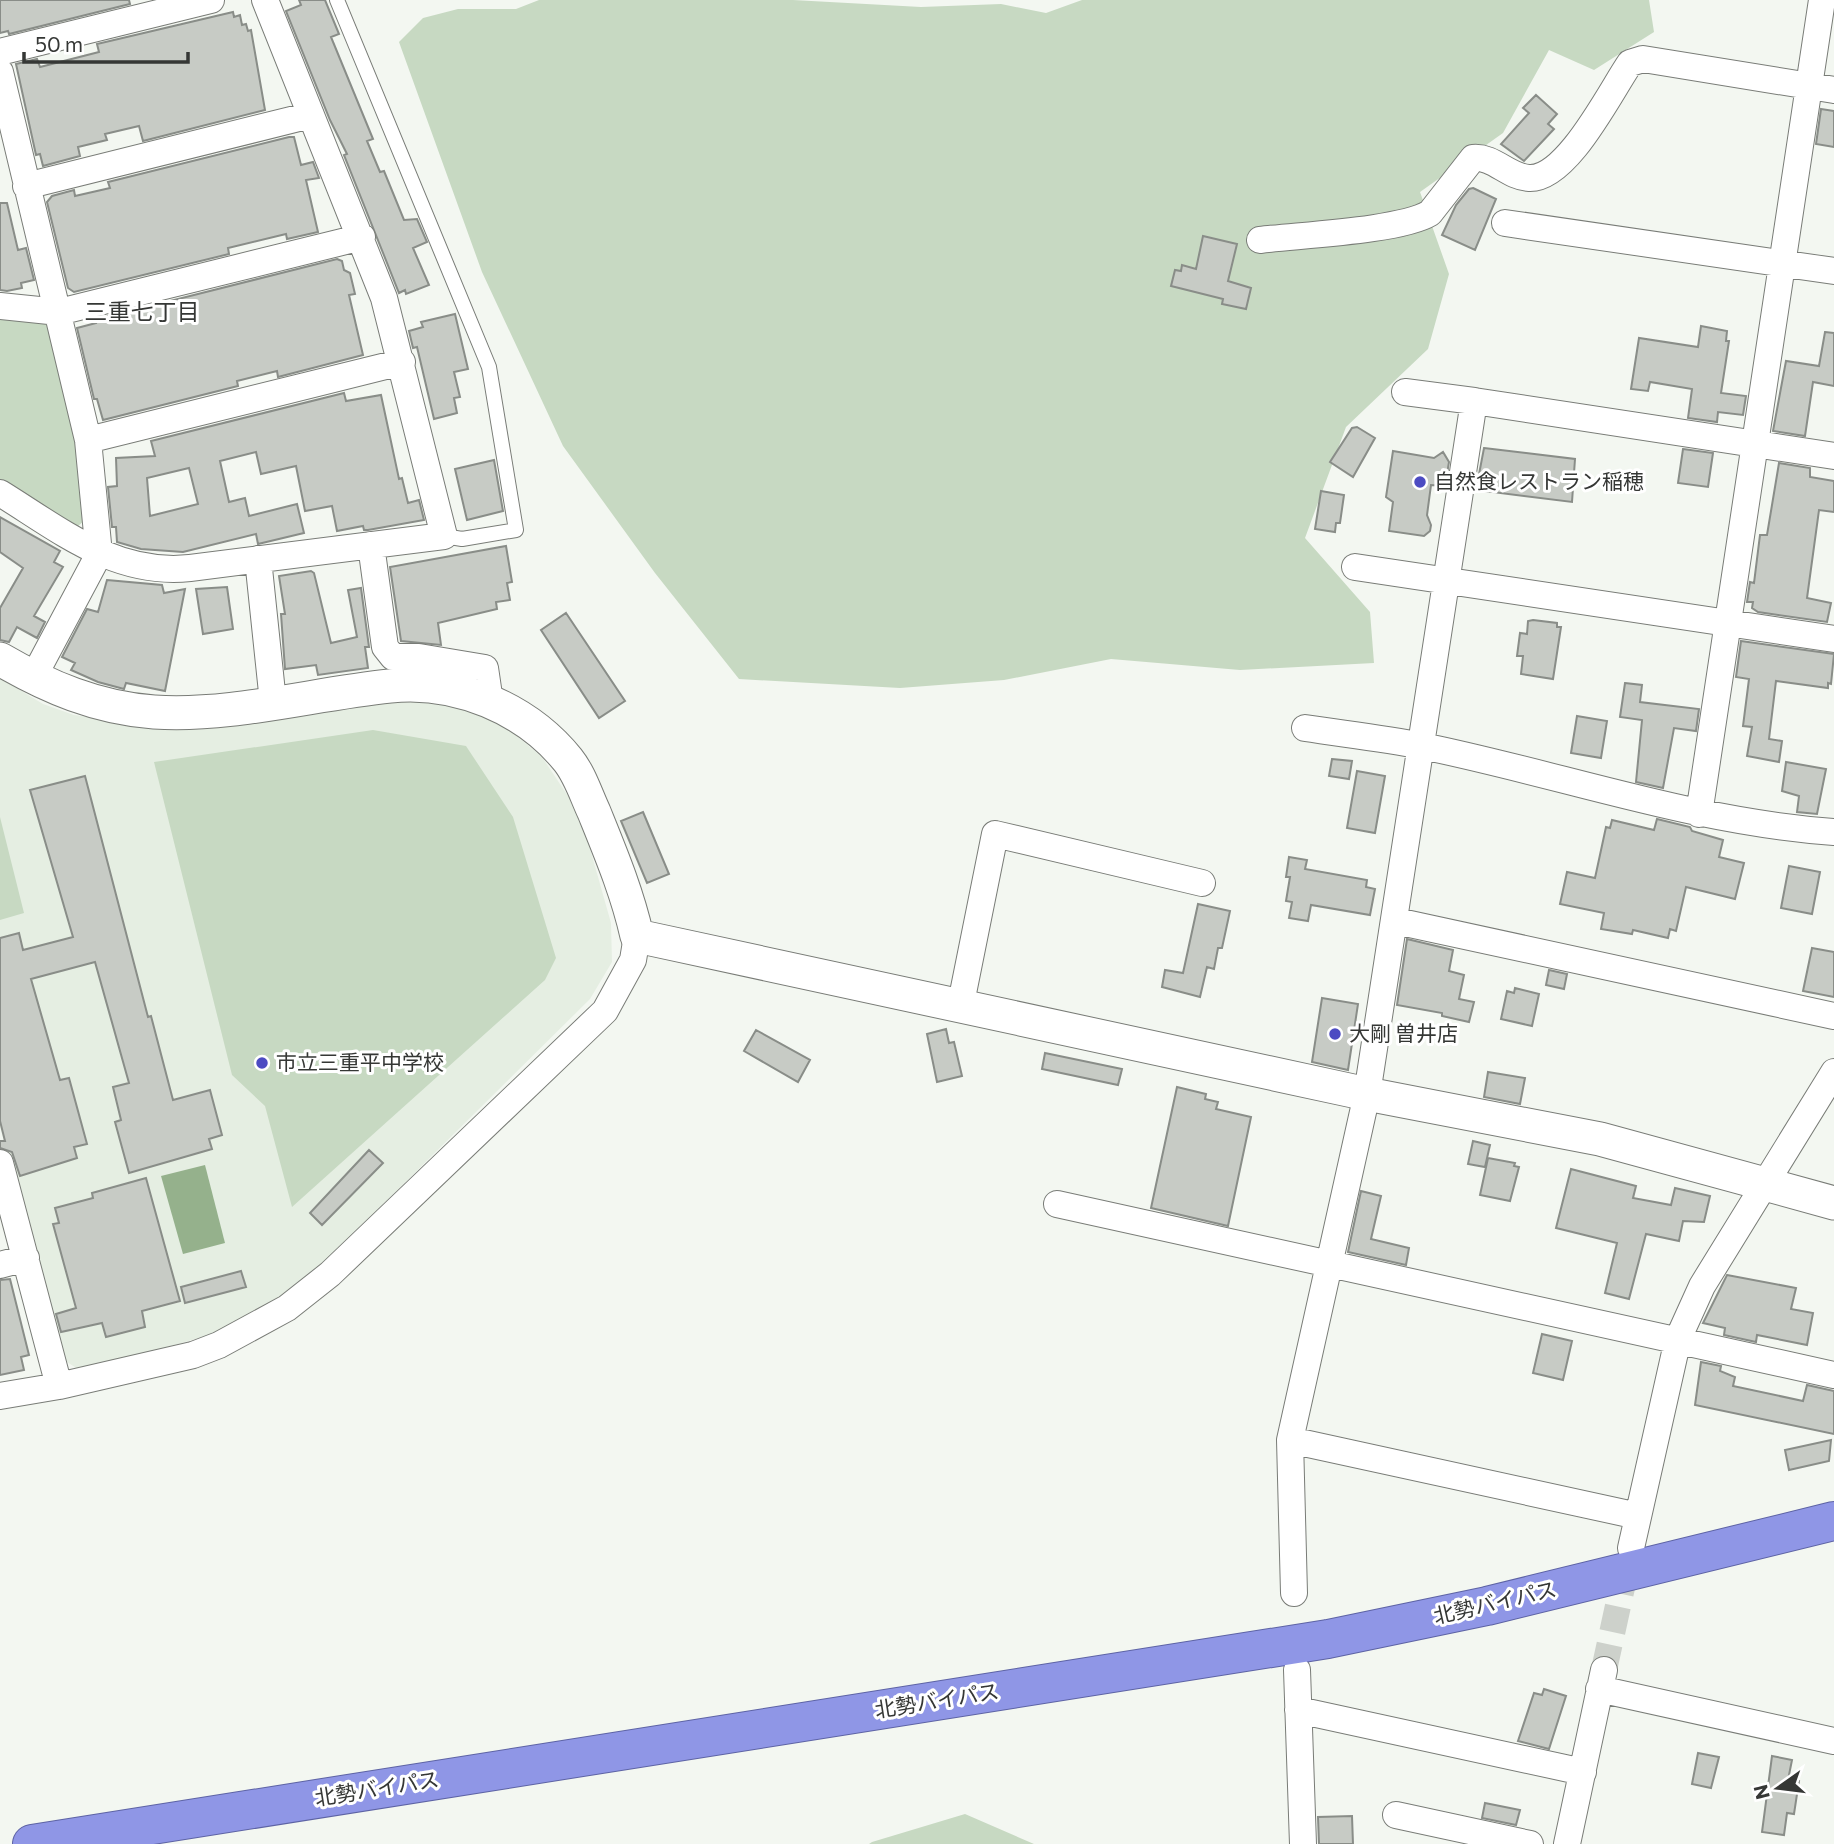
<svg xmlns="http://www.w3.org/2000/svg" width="1834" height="1844" viewBox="0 0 1834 1844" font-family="Commissioner,'Noto Sans JP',sans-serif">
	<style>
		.built { fill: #e5eee2 }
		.green { fill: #c7d9c2 }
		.water { fill: #95b18c }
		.building { fill: #c7cbc5; stroke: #898d88; stroke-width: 2; fill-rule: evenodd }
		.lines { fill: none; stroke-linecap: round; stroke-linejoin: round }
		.minor-tunnel { stroke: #cdd1cb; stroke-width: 26; stroke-dasharray: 26 13; stroke-linecap: butt }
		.service-casing { stroke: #797c77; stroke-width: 16 }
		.minor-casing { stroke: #797c77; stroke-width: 28 }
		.tertiary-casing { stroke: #797c77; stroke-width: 35 }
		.trunk-casing { stroke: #5d63a4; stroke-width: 40 }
		.service { stroke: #fff; stroke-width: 14 }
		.minor { stroke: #fff; stroke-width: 26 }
		.tertiary { stroke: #fff; stroke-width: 33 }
		.trunk { stroke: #8f96e6; stroke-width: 38 }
		.poi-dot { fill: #4c4bc2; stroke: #fff; stroke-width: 2.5 }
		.labels { text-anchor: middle; stroke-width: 6; stroke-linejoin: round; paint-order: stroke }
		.poi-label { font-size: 21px; fill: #353735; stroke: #fff; text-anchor: start }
		.street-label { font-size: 21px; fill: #353735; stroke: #fff }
		.neighbourhood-label { font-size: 23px; fill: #353735; stroke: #fff }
	</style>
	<rect width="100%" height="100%" fill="#f3f7f1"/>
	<!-- built -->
	<path class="built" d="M0,678L43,704L74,715L156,726L410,697L447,702L500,722L542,757L572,802L589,845L611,923L612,962L590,999L336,1251L279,1300L217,1333L81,1371L67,1362L62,1352L0,1127Z"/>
	<!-- green -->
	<path class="green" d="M539,0H793L921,7L1001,4L1046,13L1082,0H1649L1654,32L1594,70L1549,50L1503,133L1420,192L1449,274L1428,349L1346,427L1305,538L1370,612L1374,663L1240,670L1111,659L1004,680L900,688L739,679L655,573L563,446L482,272L399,42L423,18L458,9H516Z
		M0,316L42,319L49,328L78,443L85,520L77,527L0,480Z
		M373,730L466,746L513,817L556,958L545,980L292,1207L265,1106L232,1075L154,762Z
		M0,817L24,913L0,920Z
		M965,1814L1034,1844H869L872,1842Z"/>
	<!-- water -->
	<path class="water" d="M205,1165L225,1243L183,1254L161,1176Z"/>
	<!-- building -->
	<path class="building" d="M0,0H129L130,4L9,34L8,31L0,33Z
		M299,0H325L339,34L331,37L373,139L367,141L380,172L384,171L404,220L417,219L427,242L413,248L429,285L406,294L405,290L399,293L344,155L347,154L330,120L286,11L301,5Z
		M233,12L234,17L240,15L242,25L246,24L248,31L251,30L265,110L143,141L139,126L105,134L107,140L78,147L80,156L43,166L40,154L36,155L16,64L37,59L40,67L99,52L97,44Z
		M1536,95L1557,114L1548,124L1554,129L1524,161L1501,144L1529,113L1523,108Z
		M1821,109L1834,111V147L1816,144Z
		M289,137H294L301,165L313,162L319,178L306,180L318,232L287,239L286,234L228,248L229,254L74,292L68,288L47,202L52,196L74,190L75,196L110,188L108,182Z
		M1473,188L1496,199L1475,250L1442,235L1456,205L1469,189Z
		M0,203H7L18,250L26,248L34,280L21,283L22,288L7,291L0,290Z
		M1203,236L1237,244L1228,281L1251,288L1246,309L1222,304L1223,299L1171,286L1175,270L1181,271L1182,265L1196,269Z
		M337,259L342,261L344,270L350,273L355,294L349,295L363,355L278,377L277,371L237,381L238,386L103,420L97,399H94L77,328L96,323L95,319L170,304V301Z
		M455,314L468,369L454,372L460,397L454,398L457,413L434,419L417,347L413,348L409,331L423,327L421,322Z
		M1701,326L1727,331L1726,341H1729L1721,393L1746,396L1743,415L1718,412L1717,422L1688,418L1692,389L1650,382L1648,391L1631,389L1639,338L1698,347Z
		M1825,332L1834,333V386L1813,382L1805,436L1773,431L1786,361L1819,366Z
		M344,393L346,401L381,395L399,479L402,478L408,503L419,500L424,520L368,530H364L363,526L337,531L332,506L305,511L296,466L261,474L256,452L220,461L229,502L245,498L249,516L297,504L304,533L258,544L256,534L183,552L141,549L117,542L116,527H112L108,487L117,486L116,458L155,456L151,441ZM189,468L198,504L150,516L147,478Z
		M1357,427L1375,438L1353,477L1330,462L1352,428Z
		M1484,448L1575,459L1572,502L1476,490Z
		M1683,449L1713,453L1708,487L1678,483Z
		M1393,451L1434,458L1443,452L1449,462L1445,486L1431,485L1427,515L1431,525L1430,531L1424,536L1389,531L1393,502L1386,497Z
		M494,460L503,511L467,520L455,469Z
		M1779,463L1810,468V477L1834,481V512L1819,510L1807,598L1831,603L1827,622L1758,612L1752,608L1753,602H1747L1750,582L1754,583L1760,535H1767Z
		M1321,491L1344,495L1340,523H1336L1335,532L1315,529Z
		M0,517L60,551L54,562L63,567L34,616L45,622L37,638L17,627L9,642L0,640V608L23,568L0,552Z
		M506,546L512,582L507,583L510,600L496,602L497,609L438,623L441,645L401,641L390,567Z
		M311,571L314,573L331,643L357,637L348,590L361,588L369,647H365L368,668L318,675L316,665L285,669L281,614H285L279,576Z
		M107,580L162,585L164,593L185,589L165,691L126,683L124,689L98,682L71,670L75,663L62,657L87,609L98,612Z
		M227,587L233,629L203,634L196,589Z
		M566,613L625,701L599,718L541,630Z
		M1533,620L1557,623V627H1561L1553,679L1521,674L1523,656H1517L1520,633L1527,634L1528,621Z
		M1741,641L1834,654L1831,684L1828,683V688L1776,681L1769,739L1782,741L1779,762L1747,756L1752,727L1743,726L1749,679L1736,677Z
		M1625,683L1642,685L1640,702L1699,709L1696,731L1674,728L1663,788L1636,782L1642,720L1620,717Z
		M1577,716L1607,721L1601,758L1571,753Z
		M1332,759L1352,761L1349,779L1329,776Z
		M1786,762L1826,769L1817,814L1797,812L1799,796L1782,791Z
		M1357,771L1385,776L1375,833L1347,828Z
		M85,776L148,1017L151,1016L173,1100L210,1090L222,1135L209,1139L212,1149L129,1173L115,1122L121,1120L113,1087L129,1083L95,962L31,979L60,1080L69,1078L87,1144L74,1147L77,1158L20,1176L12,1152L0,1148V1141H5L0,1121V938L19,933L23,950L73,937L30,790Z
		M643,812L669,874L647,883L621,821Z
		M1657,819L1690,827L1692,831L1723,840L1719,857L1744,863L1735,899L1686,887L1676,931L1670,929L1668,938L1633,930L1632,934L1601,929L1604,913L1560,904L1567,872L1595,878L1606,827L1610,828L1612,820L1654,830Z
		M1289,857L1307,860L1305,869L1367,880L1366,887L1375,889L1370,915L1311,905L1308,921L1289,918L1292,902L1286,901L1290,877H1286Z
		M1789,866L1820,872L1812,914L1781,908Z
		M1198,904L1230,911L1222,948H1218L1214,969L1207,967L1200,997L1162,987L1165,970L1183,973Z
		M1407,939L1453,950L1449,971L1464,975L1459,999L1474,1002L1469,1022L1442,1016V1013L1397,1005Z
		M1812,948L1834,952V997L1803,991Z
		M1549,970L1567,974L1564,989L1546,985Z
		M1515,988L1539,994L1532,1026L1501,1019L1507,991L1514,993Z
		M1322,998L1358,1004L1348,1070L1312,1062Z
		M946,1029L949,1043L954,1042L962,1076L937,1082L927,1034Z
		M756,1030L810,1060L798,1082L744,1051Z
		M1045,1053L1122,1069L1118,1085L1042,1069Z
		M1488,1072L1525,1078L1520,1104L1484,1097Z
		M1177,1087L1206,1094L1205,1099L1218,1102L1216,1109L1251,1117L1228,1226L1151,1208Z
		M1473,1141L1490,1145L1485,1167L1468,1164Z
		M369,1150L383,1163L322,1225L310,1213Z
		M1488,1158L1515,1163L1514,1166L1519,1167L1510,1201L1480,1195Z
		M1571,1169L1636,1186L1633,1198L1671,1205L1675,1188L1710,1196L1704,1222L1683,1221L1679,1241L1646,1234L1629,1299L1605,1293L1617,1243L1556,1228Z
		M146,1178L180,1301L142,1311L145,1327L106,1337L102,1323L61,1332L56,1314L76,1308L53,1224L59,1223L55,1208L93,1198L92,1193Z
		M1361,1191L1381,1196L1371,1239L1409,1248L1406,1265L1348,1252Z
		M241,1271L246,1287L185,1303L181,1287Z
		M1727,1275L1796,1288L1791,1309L1813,1313L1807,1345L1757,1335L1756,1342L1724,1335L1725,1328L1703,1323Z
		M10,1279L29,1355L21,1357L24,1370L0,1375V1280Z
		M1542,1334L1572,1341L1563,1380L1533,1373Z
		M1701,1362L1721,1366L1720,1371L1735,1377L1733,1386L1803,1401L1807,1385L1834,1391V1434L1695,1405Z
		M1831,1440L1829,1461L1789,1470L1785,1450Z
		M1544,1689L1566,1696L1549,1749L1518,1741L1534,1693L1542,1695Z
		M1698,1753L1719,1757L1711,1788L1692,1784Z
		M1772,1756L1792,1760L1788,1780L1799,1781L1794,1814L1787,1813L1784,1835L1762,1832Z
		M1485,1803L1520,1810L1516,1825L1482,1818Z
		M1352,1816L1353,1844H1319L1318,1817Z"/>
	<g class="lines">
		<!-- minor-tunnel -->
		<path class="minor-tunnel" d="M1604,1670L1628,1560"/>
		<defs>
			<path id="service" d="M337,0L489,367L516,530L462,539L444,536"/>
			<path id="minor" d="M0,52L211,0
				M0,72L88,440L99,554L33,678
				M26,186L311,115
				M1505,223L1834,271
				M1260,240C1299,235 1400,231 1430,213L1473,158C1494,156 1508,177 1529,178C1567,180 1610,92 1630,63L1643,59L1834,90
				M0,306L59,312L362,237
				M1405,392L1474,401
				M88,440L402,362
				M0,493C60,530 115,576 190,568L444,536L384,298L265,0
				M371,545L385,647L393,657H419L485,668L490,702
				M258,559L273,702
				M1355,567L1834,639
				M1305,728C1344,734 1383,738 1422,746C1560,774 1692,822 1834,832
				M1699,814L1822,0
				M1396,921L1834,1016
				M960,1008L995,834L1202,883
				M0,1163L59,1386
				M1057,1204L1834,1375
				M0,1265L26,1258
				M0,1396L59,1386L193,1355L219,1345L287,1308L330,1274L605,1011L633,960L637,936
				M1290,1440L1638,1516
				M1631,1548L1678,1339L1702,1286L1834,1072
				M1294,1593L1290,1440L1367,1094L1474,401L1834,456
				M1297,1670L1303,1844
				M1599,1689L1834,1741
				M1298,1710L1583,1772
				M1396,1815L1530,1844
				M1567,1844L1604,1670"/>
			<path id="tertiary" d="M0,659C48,687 97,708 154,712C232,717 312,694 390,686C456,679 526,708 568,760C580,775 586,795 594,812C611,854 627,892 637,936L1367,1094L1600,1139L1834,1203"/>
			<path id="trunk" d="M32,1844L1328,1639L1487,1606L1834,1521"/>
		</defs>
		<!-- service casing -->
		<use href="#service" class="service-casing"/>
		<!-- minor casing -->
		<use href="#minor" class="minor-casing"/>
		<!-- tertiary casing -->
		<use href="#tertiary" class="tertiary-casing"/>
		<!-- trunk casing -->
		<use href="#trunk" class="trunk-casing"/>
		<!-- service -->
		<use href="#service" class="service"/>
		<!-- minor -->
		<use href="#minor" class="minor"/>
		<!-- tertiary -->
		<use href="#tertiary" class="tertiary"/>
		<!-- trunk -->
		<use href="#trunk" class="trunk"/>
	</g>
	<!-- markers -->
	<g class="poi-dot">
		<circle cx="1420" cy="482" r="7"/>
		<circle cx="1335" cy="1034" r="7"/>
		<circle cx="262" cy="1063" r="7"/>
	</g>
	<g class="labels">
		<!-- poi labels -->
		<g class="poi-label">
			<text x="1434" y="489">自然食レストラン稲穂</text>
			<text x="1349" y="1041">大剛 曽井店</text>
			<text x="276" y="1070">市立三重平中学校</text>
		</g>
		<!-- street labels -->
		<g class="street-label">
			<text transform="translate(1495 1603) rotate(-13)" y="7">北勢バイパス</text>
			<text transform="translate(937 1701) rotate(-9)" y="7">北勢バイパス</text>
			<text transform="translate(377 1789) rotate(-9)" y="7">北勢バイパス</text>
		</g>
		<!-- neighbourhood labels -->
		<g class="neighbourhood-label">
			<text x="142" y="320">三重七丁目</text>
		</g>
	</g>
	<!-- north arrow -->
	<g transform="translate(1778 1788) rotate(256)" stroke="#ffffff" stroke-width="5" paint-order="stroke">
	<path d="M0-5L12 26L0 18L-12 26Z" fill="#353735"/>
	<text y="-10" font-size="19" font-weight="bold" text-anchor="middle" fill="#353735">N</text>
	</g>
	<!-- scale -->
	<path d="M24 52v10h164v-10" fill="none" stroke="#353735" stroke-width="3.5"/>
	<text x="35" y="52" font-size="21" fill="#353735" stroke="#ffffff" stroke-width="5" paint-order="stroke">50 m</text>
</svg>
